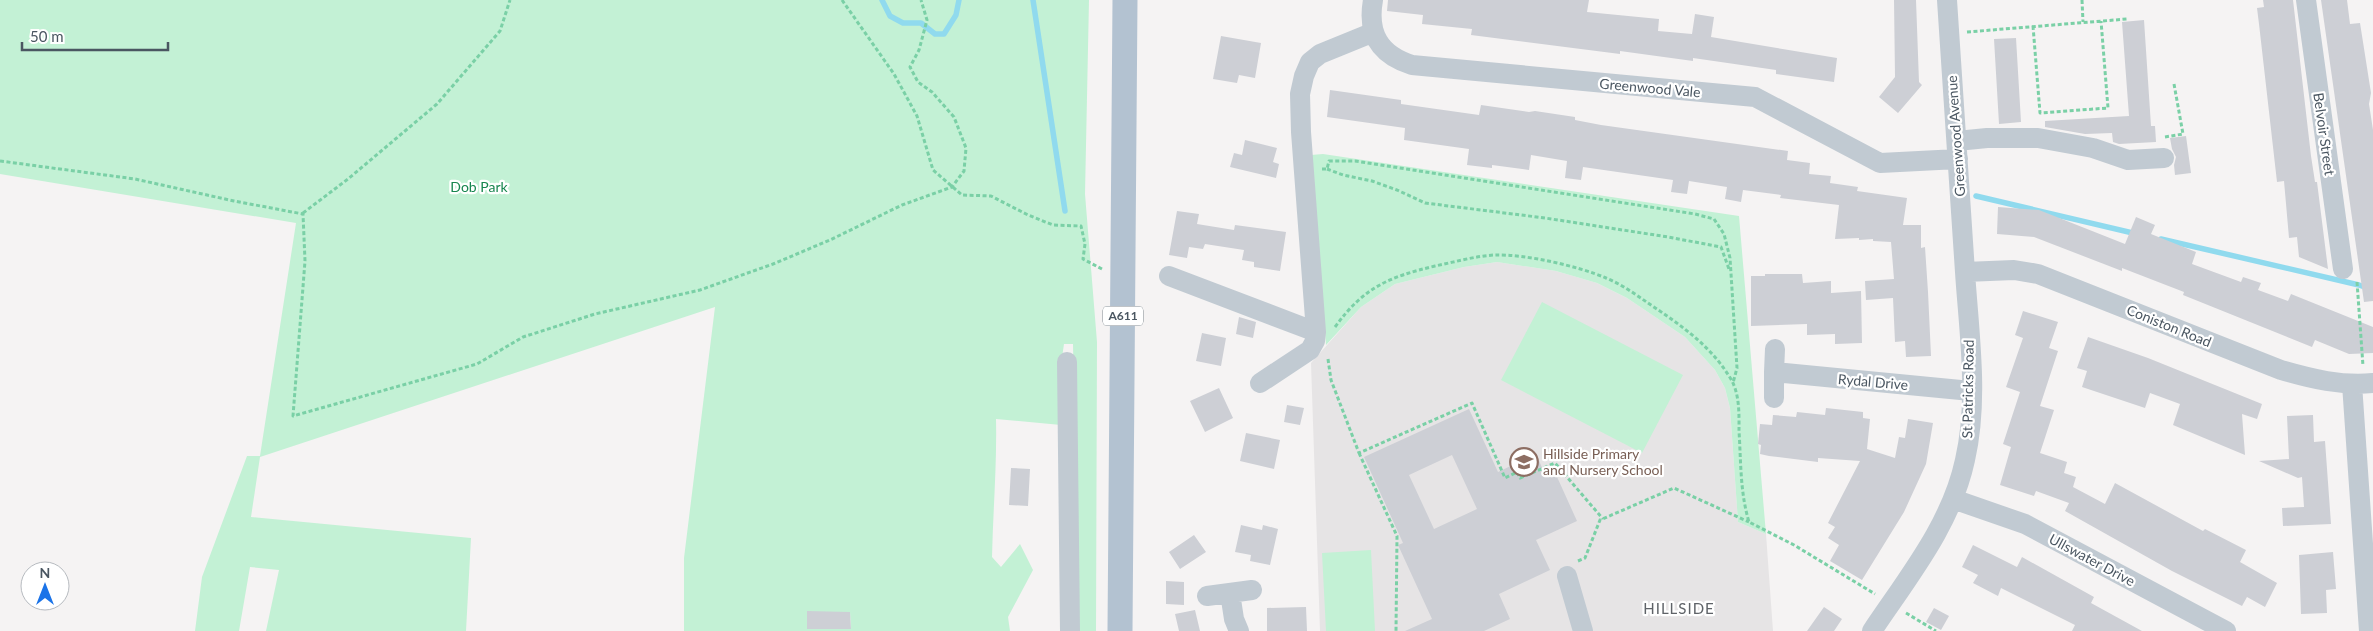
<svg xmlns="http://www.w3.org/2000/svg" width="2373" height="631" viewBox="0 0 2373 631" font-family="Lato,sans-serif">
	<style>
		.education { fill: #e6e4e5 }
		.green { fill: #c3f1d5; fill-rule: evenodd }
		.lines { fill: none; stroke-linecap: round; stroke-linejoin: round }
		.stream { stroke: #90daee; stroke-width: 5.5 }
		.building { fill: #cdcfd5; fill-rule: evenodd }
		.path { stroke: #7ad0a6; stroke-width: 3; stroke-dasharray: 4 2.5; stroke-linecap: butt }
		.minor { stroke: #c1cad2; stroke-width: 20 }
		.major { stroke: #b3c2d1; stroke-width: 25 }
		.labels { text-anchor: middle; stroke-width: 4.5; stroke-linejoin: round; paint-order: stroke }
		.shield { fill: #fff; stroke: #808990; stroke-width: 1 }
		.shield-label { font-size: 12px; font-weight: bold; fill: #4a5661 }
		.street-label { font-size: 14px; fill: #4a5661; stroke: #fff }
		.park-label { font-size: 14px; fill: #17864f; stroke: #fff }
		.education-label { font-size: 14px; fill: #785e54; stroke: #fff; text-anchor: start }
		.neighbourhood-label { font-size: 15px; letter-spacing: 1px; fill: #5f6368; stroke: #fff }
	</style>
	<rect width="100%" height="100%" fill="#f5f3f3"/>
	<!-- education -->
	<path class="education" d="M1497,262L1556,271L1597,283L1627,298L1685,337L1715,370L1725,388L1730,408L1738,522L1766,534L1773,631H1320L1311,363L1361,307L1395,284L1464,267Z"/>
	<!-- green -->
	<path class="green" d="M0,0H1089L1085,194L1097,342L1096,631H1078L1073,344H1064L1059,378L1061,425L996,419C997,465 993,511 992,557L1001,567L1020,544L1033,570L1008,617L1010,631H684V558L715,307L260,457L251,517L471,538L466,631H266L279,570L250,567L239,631H195L202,577L247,456H260L296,223L0,174ZM807,612H850L851,629H807Z
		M1323,154L1739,216L1766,534L1738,522L1730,408L1725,388L1715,370L1685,337L1627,298L1597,283L1556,271L1497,262L1464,267L1395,284L1361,307L1326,345L1311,155Z
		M1542,302L1683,375L1642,453L1501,380Z
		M1371,550L1375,631H1326L1322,553Z"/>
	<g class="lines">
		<!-- stream -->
		<path class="stream" d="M882,0L890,16L903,23H921L935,34H944L956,15L959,0
			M1033,0L1065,211
			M1976,196L2137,234
			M2161,239L2359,285L2373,290"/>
	</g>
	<!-- building -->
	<path class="building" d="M1388,0H1589L1587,12L1659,19L1658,31L1692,34L1695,14L1714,17L1711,37L1837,58L1834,82L1776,74V70L1693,58V61L1620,51V54L1471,35L1472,29L1422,24L1423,15L1387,11Z
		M1894,0H1916L1919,82L1922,85L1898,113L1879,97L1895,77Z
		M2263,0H2293L2311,156L2315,182H2317L2328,269L2299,257L2297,237L2289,238L2284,181L2277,182L2259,24L2257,8L2264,7Z
		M2321,0H2347L2350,24L2360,23L2371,93L2369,104L2373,130V301L2364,302Z
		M2144,20L2151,126H2155L2156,142L2119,144L2113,142L2112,133L2085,134L2045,127V121L2129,116L2122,22Z
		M1221,36L1261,43L1255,78L1239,75L1237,83L1213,79Z
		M2016,38L2021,122L1999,124L1994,39Z
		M1330,90L1401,100V104L1479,115L1481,105L1529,112L1535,111L1575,117V120L1601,125L1788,151L1787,160L1810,163L1809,174L1831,176L1830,183L1858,187L1857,191L1907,198L1903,225H1921V248L1925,247L1928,292L1931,356L1906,357L1905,341L1895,342L1893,298L1866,300L1865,281L1894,279L1891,242L1873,241V239L1859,240V238L1835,239L1839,205L1780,198L1781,195L1743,190L1741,202L1725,199L1727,187L1689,181L1687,194L1671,192L1673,180L1583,167L1581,180L1565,178L1567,161L1531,155L1529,170L1492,165V168L1467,165L1469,149L1404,140L1405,128L1327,117Z
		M2186,136L2191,173L2175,175L2174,165L2176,157L2172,149L2170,138Z
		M1245,140L1277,148L1273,162L1279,164L1276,178L1230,167L1234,153L1242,155Z
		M1998,207L2039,210L2125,244L2136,217L2155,225L2151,234L2196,252L2192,264L2241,282L2243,277L2261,283L2258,290L2288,301L2291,294L2373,327V353L2349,354L2315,340L2312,347L2183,295L2184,292L2122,268V271L2034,237L1997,234Z
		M1177,211L1199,214L1197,224L1234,230L1235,225L1286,232L1280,271L1254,267V262L1242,260L1244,250L1205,244L1203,249L1189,247L1187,258L1169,255Z
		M1765,274H1802L1803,283L1831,281V293L1861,291L1862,343L1835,344V334L1807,335V324L1751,326V276H1765Z
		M2023,311L2058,322L2049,348L2058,351L2040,406L2054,410L2040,453L2067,462L2064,473L2076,477L2073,487L2105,504L2115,483L2203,531L2205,529L2246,550L2240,562L2277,583L2265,607L2247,597L2242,606L2172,571L2065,511L2069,503L2036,491L2034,496L2000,485L2011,447L2003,444L2020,392L2006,387L2023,338L2015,335Z
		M1239,317L1256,322L1253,338L1236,334Z
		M1202,333L1226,338L1221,366L1196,361Z
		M2088,337L2148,358L2262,404L2257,419L2242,414L2245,455L2173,425L2180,404L2150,393L2145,408L2082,387L2087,371L2077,368Z
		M1219,388L1233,418L1205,432L1190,401Z
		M1287,405L1304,408L1300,425L1284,422Z
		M1826,408L1863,412V418L1870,419L1867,449L1895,458L1899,437L1905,438L1908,419L1933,423L1926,464L1904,512L1862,580L1830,561L1839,545L1828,538L1835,527L1828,523L1860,461L1818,458V462L1769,456L1760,454L1761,445L1758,444L1760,424L1772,425L1773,415L1796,417L1797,412L1825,415Z
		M1469,409L1498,472L1536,454L1544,472L1553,468L1577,521L1536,540L1550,570L1499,594L1510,619L1484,631H1405L1432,619L1398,545L1403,543L1364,457ZM1452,455L1477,509L1434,529L1409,475Z
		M2313,415L2314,442L2325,441L2331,524L2283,526L2282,508L2304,507L2302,477L2298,478L2259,461L2289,459L2287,416Z
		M1246,433L1280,440L1274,469L1240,461Z
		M1011,468L1030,469L1028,506L1009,505Z
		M1241,525L1262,530L1263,525L1278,529L1270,565L1250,561L1251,555L1235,552Z
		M1194,535L1206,552L1180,569L1169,552Z
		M1973,545L2017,567L2022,557L2094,597L2091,603L2142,631H2072L2075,625L2001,588L1998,596L1973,583L1978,575L1962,567Z
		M2333,552L2336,589L2326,590L2327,613L2301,614L2299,555Z
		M1166,581L1184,582V605L1166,604Z
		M1306,607L1307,631H1267V608Z
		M1824,607L1842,619L1834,631H1807Z
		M1934,608L1949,616L1941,630L1926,622Z
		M1195,610L1200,631H1179L1175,614Z
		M807,611L850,612L851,629H807Z"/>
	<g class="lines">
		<!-- path -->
		<path class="path" d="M842,0L894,74L917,116L933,170L962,195L991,196L1028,215L1053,225L1081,226L1085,244L1083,259L1102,269
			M2082,0L2083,22
			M2033,26L2040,113L2108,108L2101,21
			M1967,32L2127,19
			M2165,137L2183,134L2174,84
			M0,161L135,179L234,201L303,214L305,261L293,416L477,364L523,337L595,314L700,290L773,264L830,240L902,205L952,187L964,171L966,148L954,117L932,92L918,82L910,67L919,50L927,20L921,0
			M1322,169H1327L1329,161H1355L1695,214L1714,219L1724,234L1730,258L1737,368L1733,383
			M1327,169L1343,175L1372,181L1397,190L1425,203L1545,218L1668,237L1721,247L1729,269
			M303,213L348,179L437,104L500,31L510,0
			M2357,282L2363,366
			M1335,327C1364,287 1389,277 1435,266C1455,262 1475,256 1495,255C1525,254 1578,266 1606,278C1621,284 1635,294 1648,303C1679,324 1709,344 1729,376C1740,392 1739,413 1739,431C1741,462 1740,492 1749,522L1794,545L1875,594
			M1328,359L1331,380L1359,453L1472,403L1505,478L1517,472L1520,478L1555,463L1603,519
			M1359,453L1397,536L1396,631
			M1578,561L1585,558L1600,520L1674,488L1749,522
			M1906,613L1936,631"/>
		<!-- minor -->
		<path class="minor" d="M1373,0C1367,34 1380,55 1412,65L1755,97L1880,163L1958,159
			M2306,0L2343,269
			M1957,141L1987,138H2038L2093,148L2128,160L2164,158
			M1965,272L2014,270L2038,274L2281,370C2312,379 2341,386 2373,383
			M1169,276L1316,332
			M1775,349L1774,372L1971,391
			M1067,362L1070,631
			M1260,383L1310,350L1315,341L1316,332L1301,132L1300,94L1304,76L1310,62L1320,54L1374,32
			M2352,384L2369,631
			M1774,398V372
			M1953,499L2025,524L2226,631
			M1567,576L1583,631
			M1230,593L1234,619L1239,631
			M1207,596L1252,590
			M1872,631C1908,577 1951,525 1965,460C1979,399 1969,333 1965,272C1959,181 1953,90 1947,0"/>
		<!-- major -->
		<path class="major" d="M1120,631L1125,0"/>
	</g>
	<!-- icons -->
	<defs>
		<symbol id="school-ring" viewBox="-11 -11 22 22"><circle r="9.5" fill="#fff" stroke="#8d6e63" stroke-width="1.5"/><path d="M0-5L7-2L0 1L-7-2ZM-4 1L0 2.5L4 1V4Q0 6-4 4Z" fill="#8d6e63"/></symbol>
	</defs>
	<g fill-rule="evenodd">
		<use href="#school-ring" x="1508" y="446" width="32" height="32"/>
	</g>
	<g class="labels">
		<!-- shield labels -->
		<rect class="shield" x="1103" y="306.5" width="40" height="19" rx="4"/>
		<g class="shield-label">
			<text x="1123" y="320">A611</text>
		</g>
		<!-- street labels -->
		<g class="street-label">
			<text transform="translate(1650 88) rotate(5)" y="5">Greenwood Vale</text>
			<text transform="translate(2324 134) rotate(82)" y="5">Belvoir Street</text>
			<text transform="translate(1956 136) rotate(-94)" y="5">Greenwood Avenue</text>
			<text transform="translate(2169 326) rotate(22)" y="5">Coniston Road</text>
			<text transform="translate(1873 382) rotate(5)" y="5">Rydal Drive</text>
			<text transform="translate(1968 389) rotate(-89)" y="5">St Patricks Road</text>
			<text transform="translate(2092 560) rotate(28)" y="5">Ullswater Drive</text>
		</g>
		<!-- park labels -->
		<g class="park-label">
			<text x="479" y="192">Dob Park</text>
		</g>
		<!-- education labels -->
		<g class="education-label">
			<text x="1543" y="459">Hillside Primary<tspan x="1543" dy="16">and Nursery School</tspan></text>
		</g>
		<!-- neighbourhood labels -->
		<g class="neighbourhood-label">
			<text x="1679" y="614">HILLSIDE</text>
		</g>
	</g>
	<!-- north arrow -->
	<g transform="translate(45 586)"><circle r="24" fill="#ffffff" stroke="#b7bbc0"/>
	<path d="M0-4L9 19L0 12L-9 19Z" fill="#1a73e8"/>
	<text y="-8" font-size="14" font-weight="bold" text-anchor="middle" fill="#4a5661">N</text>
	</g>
	<!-- scale -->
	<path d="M22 42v8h146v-8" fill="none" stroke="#4a5661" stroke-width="2.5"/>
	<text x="30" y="42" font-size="15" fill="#4a5661" stroke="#ffffff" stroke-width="4" paint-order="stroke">50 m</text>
</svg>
